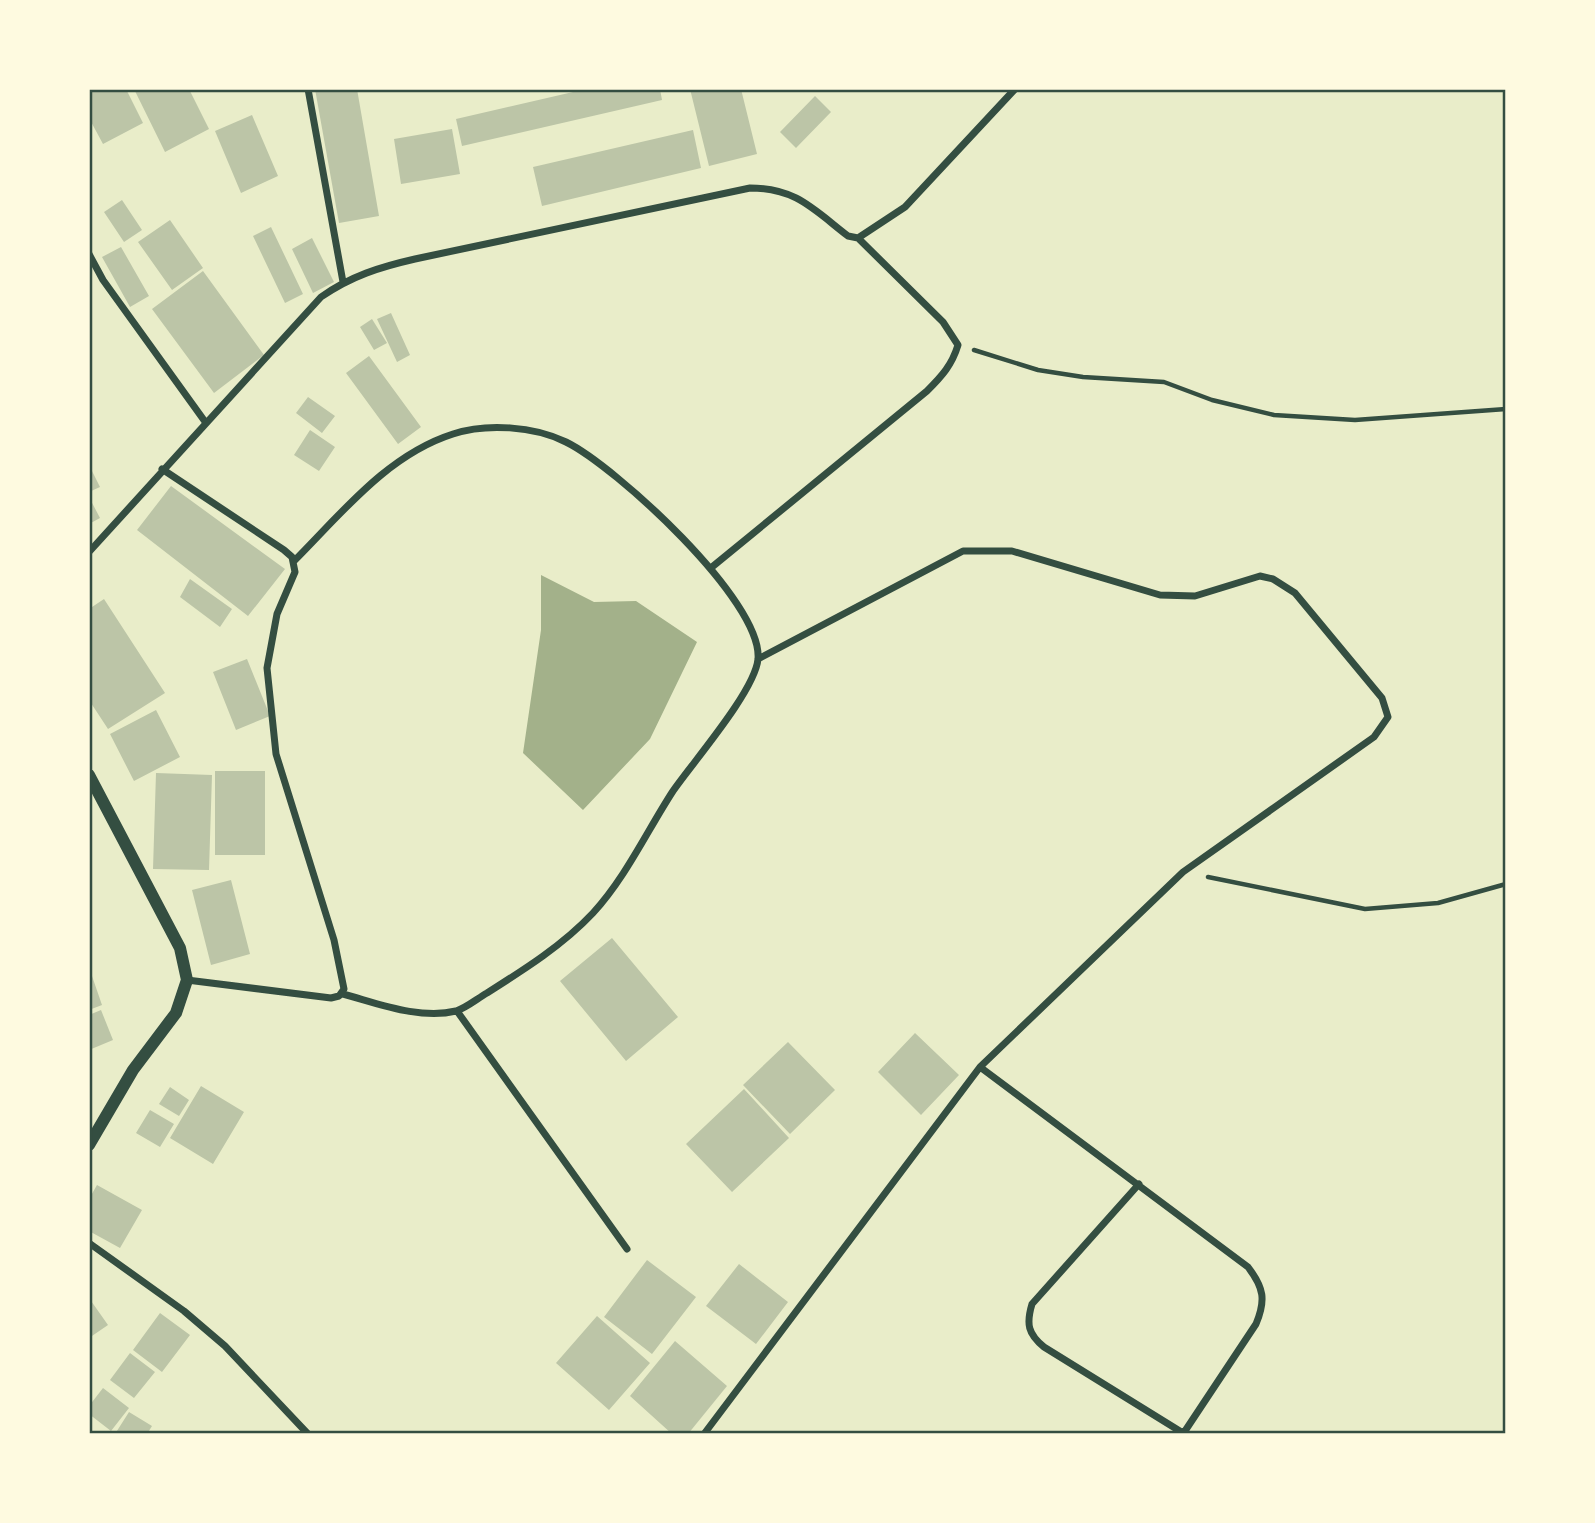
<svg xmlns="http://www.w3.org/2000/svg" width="1595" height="1523" viewBox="0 0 1595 1523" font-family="'Source Serif 4',serif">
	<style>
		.water { fill: #a3b18a }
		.building { fill: #bcc5a7 }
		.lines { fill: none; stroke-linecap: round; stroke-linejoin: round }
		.path { stroke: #344e41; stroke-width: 4.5 }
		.minor { stroke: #344e41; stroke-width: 7 }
		.tertiary { stroke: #344e41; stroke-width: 12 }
		.neatline { fill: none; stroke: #344e41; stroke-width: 2.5 }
	</style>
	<rect width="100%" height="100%" fill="#e9edc9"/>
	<!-- water -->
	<path class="water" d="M541,575L594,602L636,601L697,642L650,739L583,810L523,753L541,630Z"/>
	<!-- building -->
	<path class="building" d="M89,89H126L143,123L103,144L89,118Z
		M134,89H189L209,129L165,152Z
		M315,89H357L379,216L339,223Z
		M586,89H660L662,100L462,146L456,119Z
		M690,89H741L757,154L709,166Z
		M815,96L831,112L796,148L780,132Z
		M252,115L278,176L241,193L215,131Z
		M452,129L460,174L401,184L394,139Z
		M693,130L701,168L542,206L533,167Z
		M122,200L142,230L124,242L104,212Z
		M170,220L203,268L172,290L138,242Z
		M271,227L303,294L285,303L253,236Z
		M312,238L334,282L313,293L292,249Z
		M121,247L149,296L130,307L102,257Z
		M203,271L264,355L214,393L152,309Z
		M391,313L410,355L397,362L377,319Z
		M372,319L387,343L374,350L360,327Z
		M369,356L421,427L398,444L346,373Z
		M308,397L335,416L322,433L296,413Z
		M310,430L335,447L319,471L294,455Z
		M89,465L100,487L89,492Z
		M171,486L285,569L248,616L137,530Z
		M89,497L100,518L89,524Z
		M190,579L232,609L220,627L180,597Z
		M104,599L165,693L108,729L89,700V609Z
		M247,659L270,716L236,730L213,672Z
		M156,710L180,757L134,781L110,734Z
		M215,771H265V855H215Z
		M156,773L212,775L209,870L153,869Z
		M231,880L250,954L211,965L192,890Z
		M612,938L678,1017L626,1061L560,981Z
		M92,976L102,1005L89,1010V977Z
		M101,1010L113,1040L89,1050V1015Z
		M915,1033L959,1075L921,1115L878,1072Z
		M788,1042L835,1090L790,1134L743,1085Z
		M201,1086L244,1112L213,1164L170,1138Z
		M170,1087L189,1100L179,1116L159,1104Z
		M744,1089L789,1138L732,1192L686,1144Z
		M150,1110L174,1124L160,1147L136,1133Z
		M97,1185L142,1210L120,1248L89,1231V1199Z
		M647,1260L696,1297L652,1354L604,1317Z
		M739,1264L788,1302L756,1344L706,1306Z
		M89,1298L108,1325L89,1338Z
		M160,1313L190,1335L162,1372L133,1350Z
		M597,1316L650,1363L609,1410L556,1363Z
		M675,1341L727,1386L688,1434H672L630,1396Z
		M130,1353L155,1372L134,1398L110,1380Z
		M103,1388L129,1408L111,1431L89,1414V1406Z
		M129,1412L152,1426L147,1434H115Z"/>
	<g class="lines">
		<!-- path -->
		<path class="path" d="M974,350L1038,370L1083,377L1164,382L1212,400L1274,415L1355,420L1506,409
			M1208,877L1365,909L1438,903L1506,884"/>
		<!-- minor -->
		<path class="minor" d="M308,89L343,282
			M89,254L103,280L206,423
			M162,469L284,550L292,557L295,572L277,614L267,668L276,754L334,940L344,989L339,996L331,998L187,980
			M89,552L321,297C351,276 380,267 415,259L750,188C796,188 813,209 848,236L858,238L905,207L1015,89
			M294,561C341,514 387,455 453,434C486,423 534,426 566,442C615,466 763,601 758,659C755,691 693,762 673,791C647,831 626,877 593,913C563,945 525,969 487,993C478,998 466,1008 456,1011C420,1020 377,1003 343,994
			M712,567L927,391C942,376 952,365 958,345L943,322L858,238
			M457,1011L627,1249
			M980,1067L1248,1267C1264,1288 1266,1300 1256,1324L1183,1434
			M1139,1184L1032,1304C1026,1324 1028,1334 1044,1347L1183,1433
			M89,1243L184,1311L225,1346L308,1434
			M704,1434L980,1067L1183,872L1374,737L1388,717L1382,698L1295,593L1273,579L1260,576L1195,596L1160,595L1012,551H963L758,659"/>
		<!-- tertiary -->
		<path class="tertiary" d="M89,775L180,948L187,980L176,1013L133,1070L89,1145"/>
	</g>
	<!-- border -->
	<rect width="1595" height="1523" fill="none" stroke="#fefae0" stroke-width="182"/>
	<rect x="91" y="91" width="1413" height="1341" class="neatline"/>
</svg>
